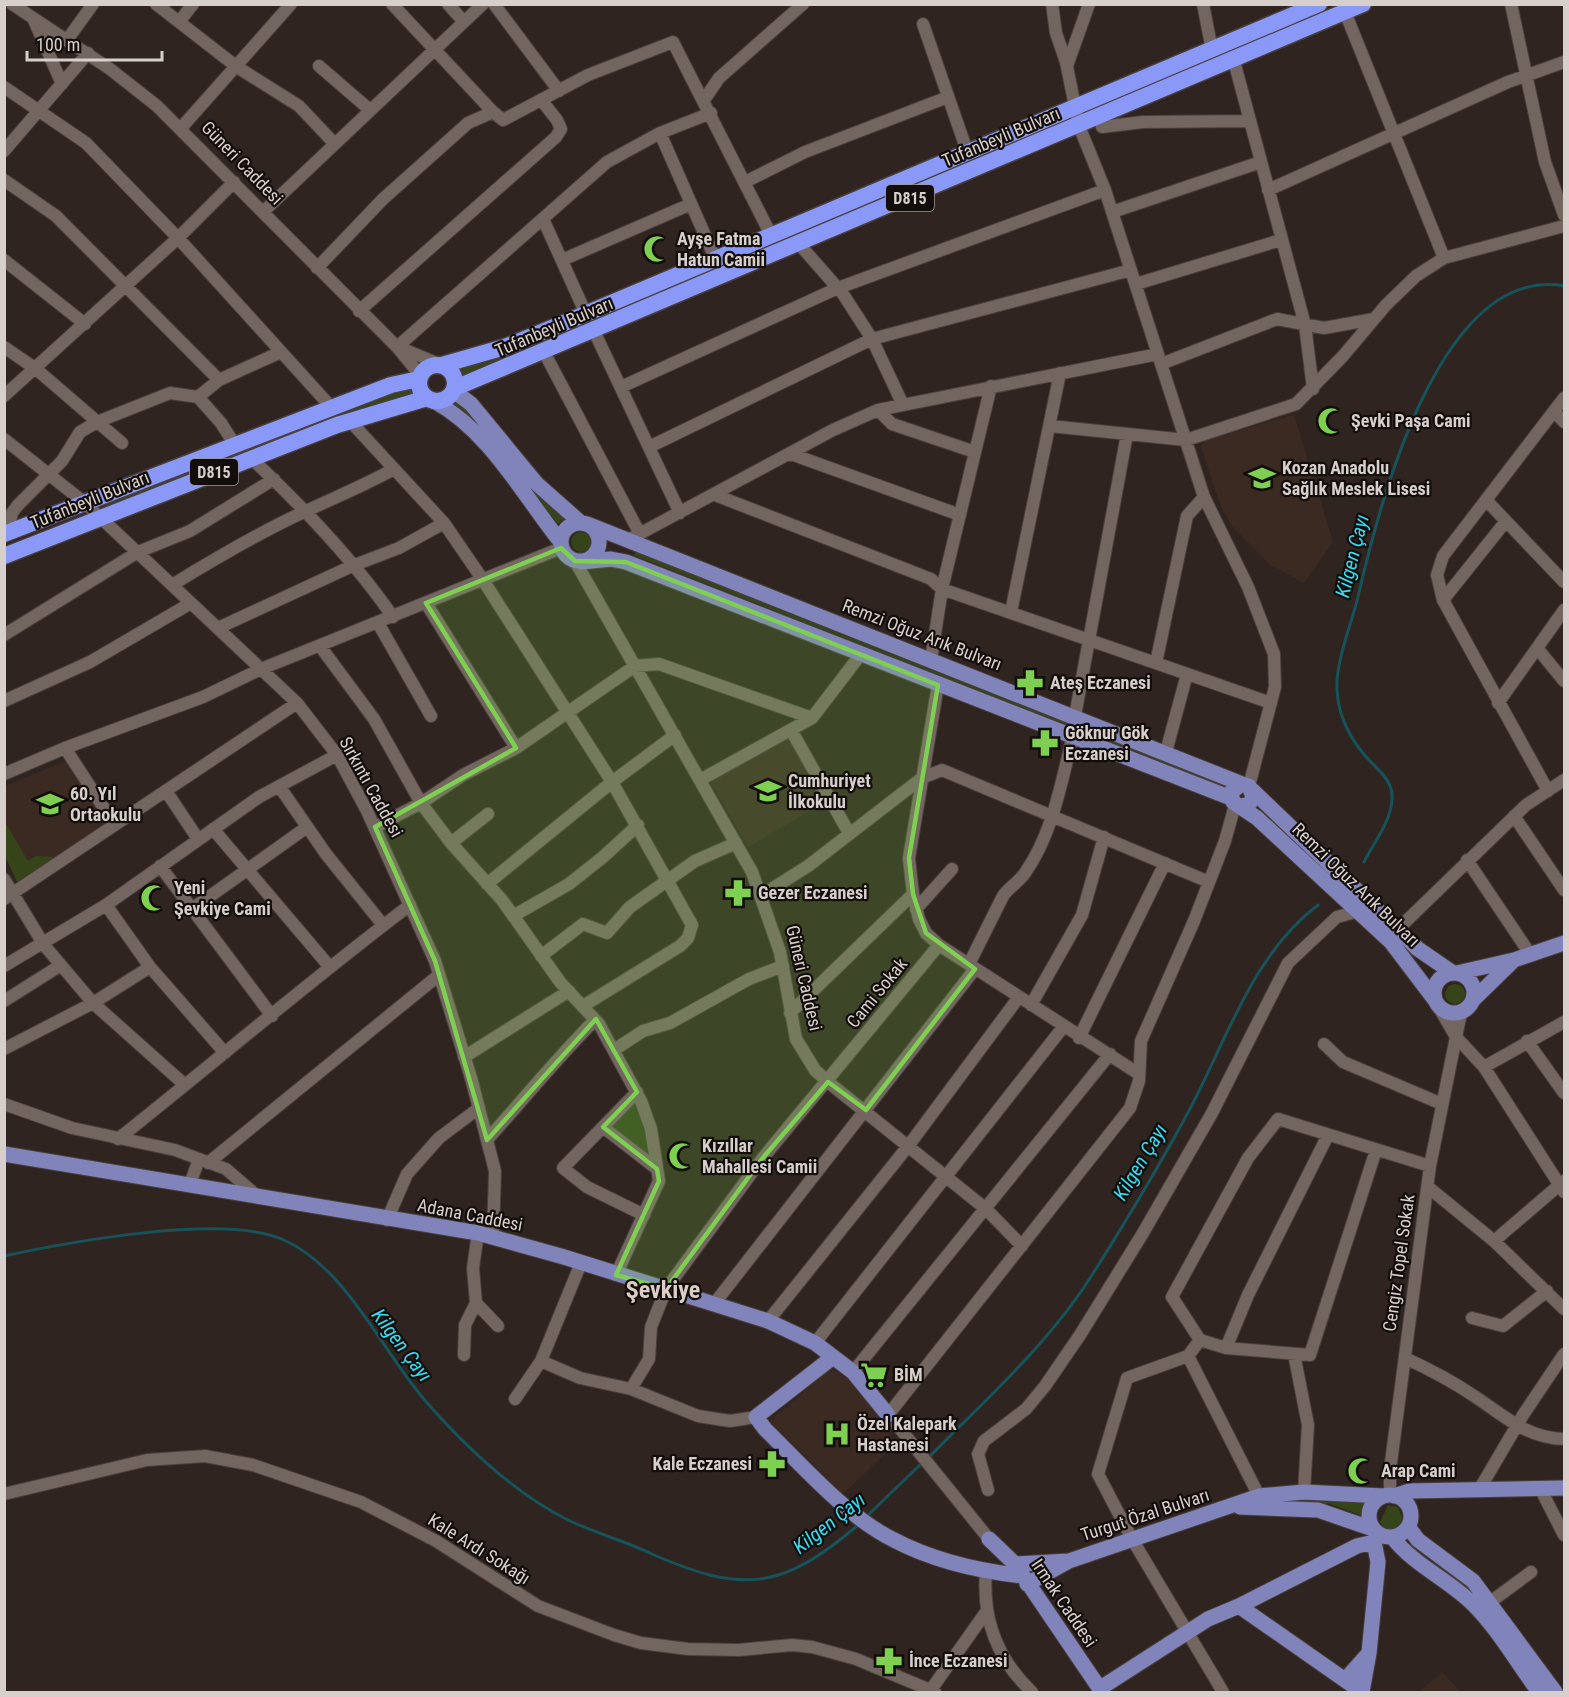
<svg xmlns="http://www.w3.org/2000/svg" width="1569" height="1697" viewBox="0 0 1569 1697" font-family="'Roboto Condensed',sans-serif">
	<style>
		.built { fill: #3b2a22 }
		.green { fill: #354419 }
		.lines { fill: none; stroke-linecap: round; stroke-linejoin: round }
		.stream { stroke: #16535b; stroke-width: 3 }
		.minor-casing { stroke: #493f3c; stroke-width: 14 }
		.major-casing { stroke: #493f3c; stroke-width: 17 }
		.highway-casing { stroke: #493f3c; stroke-width: 19 }
		.minor { stroke: #73655f; stroke-width: 12 }
		.major { stroke: #8184bb; stroke-width: 15 }
		.highway { stroke: #8a98f8; stroke-width: 16 }
		.marked { fill: #7fd052; fill-opacity: 0.2; stroke: #7fd052; stroke-width: 4.5; stroke-linejoin: round }
		.labels { text-anchor: middle; stroke-width: 4.5; stroke-linejoin: round; paint-order: stroke }
		.shield { fill: #130e0c; stroke: #9c9592; stroke-width: 1.5 }
		.shield-label { font-size: 16px; font-weight: bold; fill: #d7cfcc }
		.street-label { font-size: 18px; fill: #d7cfcc; stroke: #130e0c }
		.poi-label { font-size: 18px; font-weight: bold; fill: #d7cfcc; stroke: #130e0c; text-anchor: start }
		.water-label { font-size: 20px; font-style: italic; fill: #36ddf2; stroke: #130e0c }
		.district-label { font-size: 24px; font-weight: bold; fill: #ddcdc7; stroke: #130e0c }
	</style>
	<rect width="100%" height="100%" fill="#2f241f"/>
	<!-- built -->
	<path class="built" d="M1294,415L1333,542L1304,583L1270,565L1233,527L1221,507L1201,448L1204,440Z
		M789,738L826,801L748,847L710,781Z
		M68,760L106,823L17,882L5,856V786Z
		M831,1368L853,1382L887,1424L895,1444L843,1494L770,1421Z
		M1442,1672L1461,1692H1419L1435,1678Z"/>
	<!-- green -->
	<path class="green" d="M984,155L955,168L463,380L459,368Z
		M411,384L414,395L358,413L108,505L107,502Z
		M457,394L565,518L558,524L478,425L447,401Z
		M571 542a10 10 0 1 1 20 0a10 10 0 1 1-20 0Z
		M636,552L1223,783L1222,788L633,555Z
		M4,820L28,861L36,856L55,857L17,882L5,856Z
		M1445 994a10 10 0 1 1 20 0a10 10 0 1 1-20 0Z
		M634,1099L643,1114L652,1161L609,1127Z
		M1350,1498L1373,1500L1366,1517L1330,1504L1259,1502Z
		M1388,1505L1398,1507L1402,1517L1399,1529L1388,1534L1380,1522Z"/>
	<g class="lines">
		<!-- stream -->
		<path class="stream" d="M1364,862C1373,844 1391,821 1392,800C1394,778 1374,768 1362,752C1346,732 1336,707 1337,681C1339,653 1351,625 1358,597C1378,509 1439,264 1564,286
			M4,1256C69,1242 225,1213 284,1240C348,1269 383,1354 429,1405C468,1449 514,1493 568,1520C595,1533 625,1541 652,1554C743,1594 782,1590 858,1525
			M928,1458C986,1399 1050,1343 1094,1272C1128,1218 1161,1163 1191,1107C1227,1038 1254,953 1318,905
			M867,1516L923,1462"/>
		<defs>
			<path id="minor" d="M12,4L110,69L157,106L397,347L420,375
				M156,4L237,67L299,106L334,143
				M392,4L493,112L503,120L588,75L673,42L771,235
				M448,4L464,22
				M494,4L559,91
				M1052,4L1056,33L1066,62L1079,126L1105,190L1204,497L1248,587L1274,654L1275,687L1249,786
				M1203,4L1212,50
				M1511,4L1545,162L1564,215
				M1345,12L1444,258
				M33,18L62,84
				M179,22L193,4
				M923,24L967,151
				M67,40L93,4
				M1234,61L1305,325L1313,389
				M319,66L370,110
				M1067,66L1089,4
				M4,87L86,143L178,238L332,408
				M704,100L719,78L803,4
				M1100,117L1102,127L1143,122L1250,121
				M181,128L291,4
				M660,133L715,258
				M4,151L88,53
				M4,180L56,216L219,380
				M745,182L805,152L948,97
				M1268,190L1508,82L1564,62
				M263,212L483,4
				M1112,212L1261,162
				M543,219L586,314
				M799,244L843,294L872,339L903,405
				M4,260L85,324
				M562,260L691,204
				M317,268L383,199L468,123L493,112
				M1136,284L1281,240
				M359,311L556,137L561,129L557,120L542,101
				M594,331L680,513
				M4,347L36,369L122,443
				M397,347L607,162L660,133L711,113
				M398,347L439,364
				M544,352L640,534
				M1161,364L1277,319L1324,328L1374,319
				M621,387L838,288L1105,190
				M4,396L178,238L234,182
				M198,397L221,423L235,445
				M878,410L892,424L975,452
				M1554,411L1564,422
				M350,421L444,523L483,580L612,782L692,925L688,938L680,946L583,1006
				M1050,426L1186,440L1296,404L1343,356L1386,305L1416,276L1444,258L1564,226
				M4,439L85,503L297,703L337,755L367,811L435,961L471,1078L495,1171L493,1236
				M649,447L872,339L1131,270
				M791,454L960,515
				M251,458C303,507 353,559 393,617
				M715,495L931,579L942,589L1271,703
				M1486,500L1564,582
				M7,533L12,513L18,505L62,461L80,432L97,422L170,393L198,397L219,380L281,352
				M628,540L833,430L878,410L1158,354
				M575,561L752,872L780,952L796,1039L815,1070L828,1082L986,1209L1022,1246
				M172,585C216,558 260,532 306,511C336,497 365,485 394,469
				M1443,600L1506,521
				M426,603L516,748
				M1011,612L1060,373
				M378,623L431,716
				M218,628L352,566L399,548L444,523
				M4,635L138,552L190,531L274,479
				M320,646L374,719L421,803L451,843L502,900L560,982L599,1024L641,1101L651,1129L659,1181L616,1275
				M1537,648L1564,681
				M931,660L942,589L991,386
				M1156,663L1187,516L1204,497
				M938,685L909,858L913,894L919,919L926,933L939,945L1139,1074
				M4,701L90,662L191,603
				M1498,703L1564,610
				M1075,716L1127,434
				M791,730L849,833
				M65,748L115,825
				M1166,752L1187,674
				M4,774L65,748L203,697L261,669L561,548
				M700,780L812,718L861,654
				M279,786L326,854L383,925
				M166,791L198,839
				M1548,791L1443,600L1437,575L1443,556L1564,398
				M1514,816L1564,890
				M375,827L421,803L463,775L516,748L635,666L659,664L812,718
				M213,829L329,966
				M451,843L488,814
				M1467,860L1530,954
				M160,866L272,1016
				M4,879L44,945L93,1003L185,1085
				M487,884L612,782L675,735
				M762,895L808,866L922,778L942,770L1209,882
				M4,899L297,703
				M106,905L150,967L225,1053
				M192,909L307,827
				M916,909L952,869
				M513,916L569,884L603,857L638,825
				M1398,929L1526,805L1564,780
				M541,956L583,924L607,933L630,907L695,861L736,843
				M969,964L1003,896C1009,887 1019,882 1025,873C1053,833 1061,783 1073,736
				M4,966L106,905L259,797L337,755
				M4,1001L61,965
				M1031,1005L1082,915L1104,837
				M1438,1006L1456,1037L1461,1013
				M790,1013L913,894
				M1456,1037L1484,1067L1564,1192
				M1079,1038L1165,863
				M1527,1041L1564,1093
				M1324,1044L1343,1062L1442,1104
				M4,1049L93,1003L150,967
				M614,1050L643,1031L670,1023L749,979L783,966
				M464,1057L569,991
				M1484,1067L1564,1022
				M637,1092L563,1168L587,1187L644,1215
				M4,1104L72,1128L175,1150L226,1169L256,1195
				M603,1127L657,1169
				M118,1139C216,1061 311,980 410,905
				M487,1140C523,1100 557,1058 595,1020
				M1376,1150L1310,1355L1226,1348L1200,1340L1172,1297L1248,1158L1278,1119L1430,1166
				M208,1163L439,975
				M190,1184L199,1159
				M1428,1187L1494,1241L1564,1309
				M387,1220L407,1174L439,1138L479,1108
				M478,1233L473,1268L476,1303L498,1326
				M1494,1241L1564,1181
				M714,1304L975,969
				M1472,1318L1503,1326L1547,1291
				M768,1321L909,1145L1019,997
				M1200,1340L1188,1356L1127,1378L1098,1474L1132,1539L1223,1692
				M815,1343L1064,1026
				M1226,1348L1248,1295L1328,1135
				M1294,1354L1308,1425L1304,1492
				M464,1355L465,1325L476,1303
				M1188,1356L1259,1496
				M1405,1358C1429,1369 1452,1381 1474,1396C1505,1416 1526,1438 1564,1439
				M541,1361L580,1378L631,1389L698,1416L730,1421L756,1417
				M853,1372L1110,1054
				M631,1389L649,1359L651,1327L666,1289L762,1159L939,945
				M515,1399L541,1361L581,1263
				M888,1415L1130,1108L1139,1081L1141,1041L1194,921L1225,841L1235,805
				M897,1425L989,1539
				M1540,1488L1564,1535
				M988,1490L978,1454L984,1441L1026,1409L1045,1386L1080,1335L1143,1233L1212,1113L1288,963L1337,917L1359,911
				M1479,1490L1523,1415L1564,1354
				M4,1494L147,1460L205,1456L253,1465L361,1502L436,1541L538,1606L614,1635L641,1643L688,1649L739,1650L792,1645L812,1647L856,1659L935,1692
				M1390,1495V1470L1430,1166L1456,1037
				M986,1572C982,1620 998,1660 1032,1692
				M1489,1603L1531,1572
				M930,1691L986,1612"/>
			<path id="major" d="M454,391L471,404L536,483L581,523
				M434,401C490,432 521,492 560,541
				M561 542a19 19 0 1 1 38 0a19 19 0 1 1-38 0Z
				M587,524L1242,784
				M581,562L611,559L626,562L1231,798
				M1252,790L1418,949L1453,973
				M1243,806L1250,803L1253,797L1249,786L1242,784L1231,792L1233,802L1257,818L1391,942L1435,1000
				M1514,960L1564,943
				M1434 993a20 20 0 1 1 40 0a20 20 0 1 1-40 0Z
				M1457,973L1514,960L1474,999
				M4,1154L478,1233L564,1257L768,1321L815,1343L853,1372L888,1415
				M833,1357L756,1417L765,1429C803,1466 847,1517 894,1540C934,1561 978,1571 1023,1576
				M1369 1516a21 21 0 1 1 42 0a21 21 0 1 1-42 0Z
				M1394,1496L1409,1491L1564,1488
				M1240,1507L1318,1510L1373,1529
				M1409,1528L1418,1540L1473,1581L1555,1692
				M1393,1538C1413,1564 1447,1579 1472,1603C1497,1627 1518,1664 1539,1692
				M989,1539L1015,1564L1102,1692
				M1069,1561L1259,1496L1304,1492L1383,1496
				M1015,1564L1069,1561L1027,1584
				M1239,1606L1362,1692
				M1369,1653L1378,1562L1374,1542L1377,1535
				M1346,1679L1369,1653L1362,1692
				M1099,1689L1208,1619L1239,1606L1357,1546L1374,1542"/>
			<path id="highway" d="M419 383a18 18 0 1 1 36 0a18 18 0 1 1-36 0Z
				M442,365L505,347L564,323L1319,4
				M455,388L1363,4
				M4,534L391,385L419,379
				M4,556L337,425L427,398"/>
		</defs>
		<!-- minor casing -->
		<use href="#minor" class="minor-casing"/>
		<!-- major casing -->
		<use href="#major" class="major-casing"/>
		<!-- highway casing -->
		<use href="#highway" class="highway-casing"/>
		<!-- minor -->
		<use href="#minor" class="minor"/>
		<!-- major -->
		<use href="#major" class="major"/>
		<!-- highway -->
		<use href="#highway" class="highway"/>
	</g>
	<!-- marked area -->
	<path class="marked" d="M561,548L575,561L626,562L938,685L909,858L913,894L926,933L975,969L866,1110L828,1082L762,1159L666,1289L616,1275L659,1181L657,1169L603,1127L637,1092L596,1019L487,1140L435,961L375,827L516,748L426,603Z"/>
	<!-- icons -->
	<defs>
		<symbol id="mosque-bare" viewBox="-9 -9 18 18"><path d="M3.5-4.9A6 6 0 1 0 3.5 4.9A5 5 0 1 1 3.5-4.9Z" fill="#7fd052" stroke="#130e0c" stroke-width="2.5" paint-order="stroke"/></symbol>
		<symbol id="school-bare" viewBox="-9 -9 18 18"><path d="M0-5L7-2L0 1L-7-2ZM-4 1L0 2.5L4 1V4Q0 6-4 4Z" fill="#7fd052" stroke="#130e0c" stroke-width="2.5" paint-order="stroke"/></symbol>
		<symbol id="pharmacy-bare" viewBox="-9 -9 18 18"><path d="M-2-6h4v4h4v4h-4v4h-4v-4h-4v-4h4Z" fill="#7fd052" stroke="#130e0c" stroke-width="2.5" paint-order="stroke"/></symbol>
		<symbol id="supermarket-bare" viewBox="-9 -9 18 18"><path d="M-6-5.5h2.5l.6 2H6L4.5 2H-2.5L-4.4-4H-6ZM-1.5 3.2a1.3 1.3 0 1 0 .1 0ZM3 3.2a1.3 1.3 0 1 0 .1 0Z" fill="#7fd052" stroke="#130e0c" stroke-width="2.5" paint-order="stroke"/></symbol>
		<symbol id="hospital-bare" viewBox="-9 -9 18 18"><path d="M-5-5h3v3.5h4V-5h3V5h-3V1.5h-4V5h-3Z" fill="#7fd052" stroke="#130e0c" stroke-width="2.5" paint-order="stroke"/></symbol>
	</defs>
	<g fill-rule="evenodd">
		<use href="#mosque-bare" x="638" y="230" width="38" height="38"/>
		<use href="#mosque-bare" x="1312" y="402" width="38" height="38"/>
		<use href="#school-bare" x="1243" y="459" width="38" height="38"/>
		<use href="#pharmacy-bare" x="1011" y="664" width="38" height="38"/>
		<use href="#pharmacy-bare" x="1026" y="724" width="38" height="38"/>
		<use href="#school-bare" x="749" y="772" width="38" height="38"/>
		<use href="#school-bare" x="31" y="785" width="38" height="38"/>
		<use href="#pharmacy-bare" x="719" y="874" width="38" height="38"/>
		<use href="#mosque-bare" x="135" y="879" width="38" height="38"/>
		<use href="#mosque-bare" x="663" y="1137" width="38" height="38"/>
		<use href="#supermarket-bare" x="855" y="1356" width="38" height="38"/>
		<use href="#hospital-bare" x="818" y="1415" width="38" height="38"/>
		<use href="#pharmacy-bare" x="753" y="1445" width="38" height="38"/>
		<use href="#mosque-bare" x="1342" y="1452" width="38" height="38"/>
		<use href="#pharmacy-bare" x="870" y="1642" width="38" height="38"/>
	</g>
	<g class="labels">
		<!-- shield labels -->
		<g class="shield">
			<rect x="886" y="185" width="48" height="26" rx="4.5"/>
			<rect x="190" y="459" width="48" height="26" rx="4.5"/>
		</g>
		<g class="shield-label">
			<text x="910" y="204">D815</text>
			<text x="214" y="478">D815</text>
		</g>
		<!-- street labels -->
		<g class="street-label">
			<text transform="translate(1001 137) rotate(-23)" y="6">Tufanbeyli Bulvarı</text>
			<text transform="translate(242 163) rotate(46)" y="6">Güneri Caddesi</text>
			<text transform="translate(554 327) rotate(-23)" y="6">Tufanbeyli Bulvarı</text>
			<text transform="translate(90 500) rotate(-22)" y="6">Tufanbeyli Bulvarı</text>
			<text transform="translate(922 635) rotate(21)" y="6">Remzi Oğuz Arık Bulvarı</text>
			<text transform="translate(371 787) rotate(61)" y="6">Sırkıntı Caddesi</text>
			<text transform="translate(1356 885) rotate(44)" y="6">Remzi Oğuz Arık Bulvarı</text>
			<text transform="translate(804 978) rotate(77)" y="6">Güneri Caddesi</text>
			<text transform="translate(877 993) rotate(-51)" y="6">Cami Sokak</text>
			<text transform="translate(470 1215) rotate(11)" y="6">Adana Caddesi</text>
			<text transform="translate(1399 1263) rotate(-82)" y="6">Cengiz Topel Sokak</text>
			<text transform="translate(1145 1515) rotate(-18)" y="6">Turgut Özal Bulvarı</text>
			<text transform="translate(479 1549) rotate(32)" y="6">Kale Ardı Sokağı</text>
			<text transform="translate(1064 1603) rotate(56)" y="6">Irmak Caddesi</text>
		</g>
		<!-- poi labels -->
		<g class="poi-label">
			<text x="677" y="245">Ayşe Fatma<tspan x="677" dy="21">Hatun Camii</tspan></text>
			<text x="1351" y="427">Şevki Paşa Cami</text>
			<text x="1282" y="474">Kozan Anadolu<tspan x="1282" dy="21">Sağlık Meslek Lisesi</tspan></text>
			<text x="1050" y="689">Ateş Eczanesi</text>
			<text x="1065" y="739">Göknur Gök<tspan x="1065" dy="21">Eczanesi</tspan></text>
			<text x="788" y="787">Cumhuriyet<tspan x="788" dy="21">İlkokulu</tspan></text>
			<text x="70" y="800">60. Yıl<tspan x="70" dy="21">Ortaokulu</tspan></text>
			<text x="174" y="894">Yeni<tspan x="174" dy="21">Şevkiye Cami</tspan></text>
			<text x="758" y="899">Gezer Eczanesi</text>
			<text x="702" y="1152">Kızıllar<tspan x="702" dy="21">Mahallesi Camii</tspan></text>
			<text x="894" y="1381">BİM</text>
			<text x="857" y="1430">Özel Kalepark<tspan x="857" dy="21">Hastanesi</tspan></text>
			<text x="752" y="1470" text-anchor="end">Kale Eczanesi</text>
			<text x="1381" y="1477">Arap Cami</text>
			<text x="909" y="1667">İnce Eczanesi</text>
		</g>
		<!-- water labels -->
		<g class="water-label">
			<text transform="translate(1352 556) rotate(-76)" y="7">Kilgen Çayı</text>
			<text transform="translate(1140 1162) rotate(-59)" y="7">Kilgen Çayı</text>
			<text transform="translate(402 1345) rotate(53)" y="7">Kilgen Çayı</text>
			<text transform="translate(829 1523) rotate(-38)" y="7">Kilgen Çayı</text>
		</g>
		<!-- district labels -->
		<g class="district-label">
			<text x="663" y="1298">Şevkiye</text>
		</g>
	</g>
	<!-- border -->
	<rect width="1569" height="1697" fill="none" stroke="#d7cfcc" stroke-width="12"/>
	<!-- scale -->
	<path d="M27 51v9h135v-9" fill="none" stroke="#d7cfcc" stroke-width="3"/>
	<text x="36" y="51" font-size="18" fill="#d7cfcc" stroke="#130e0c" stroke-width="4.5" paint-order="stroke">100 m</text>
</svg>
